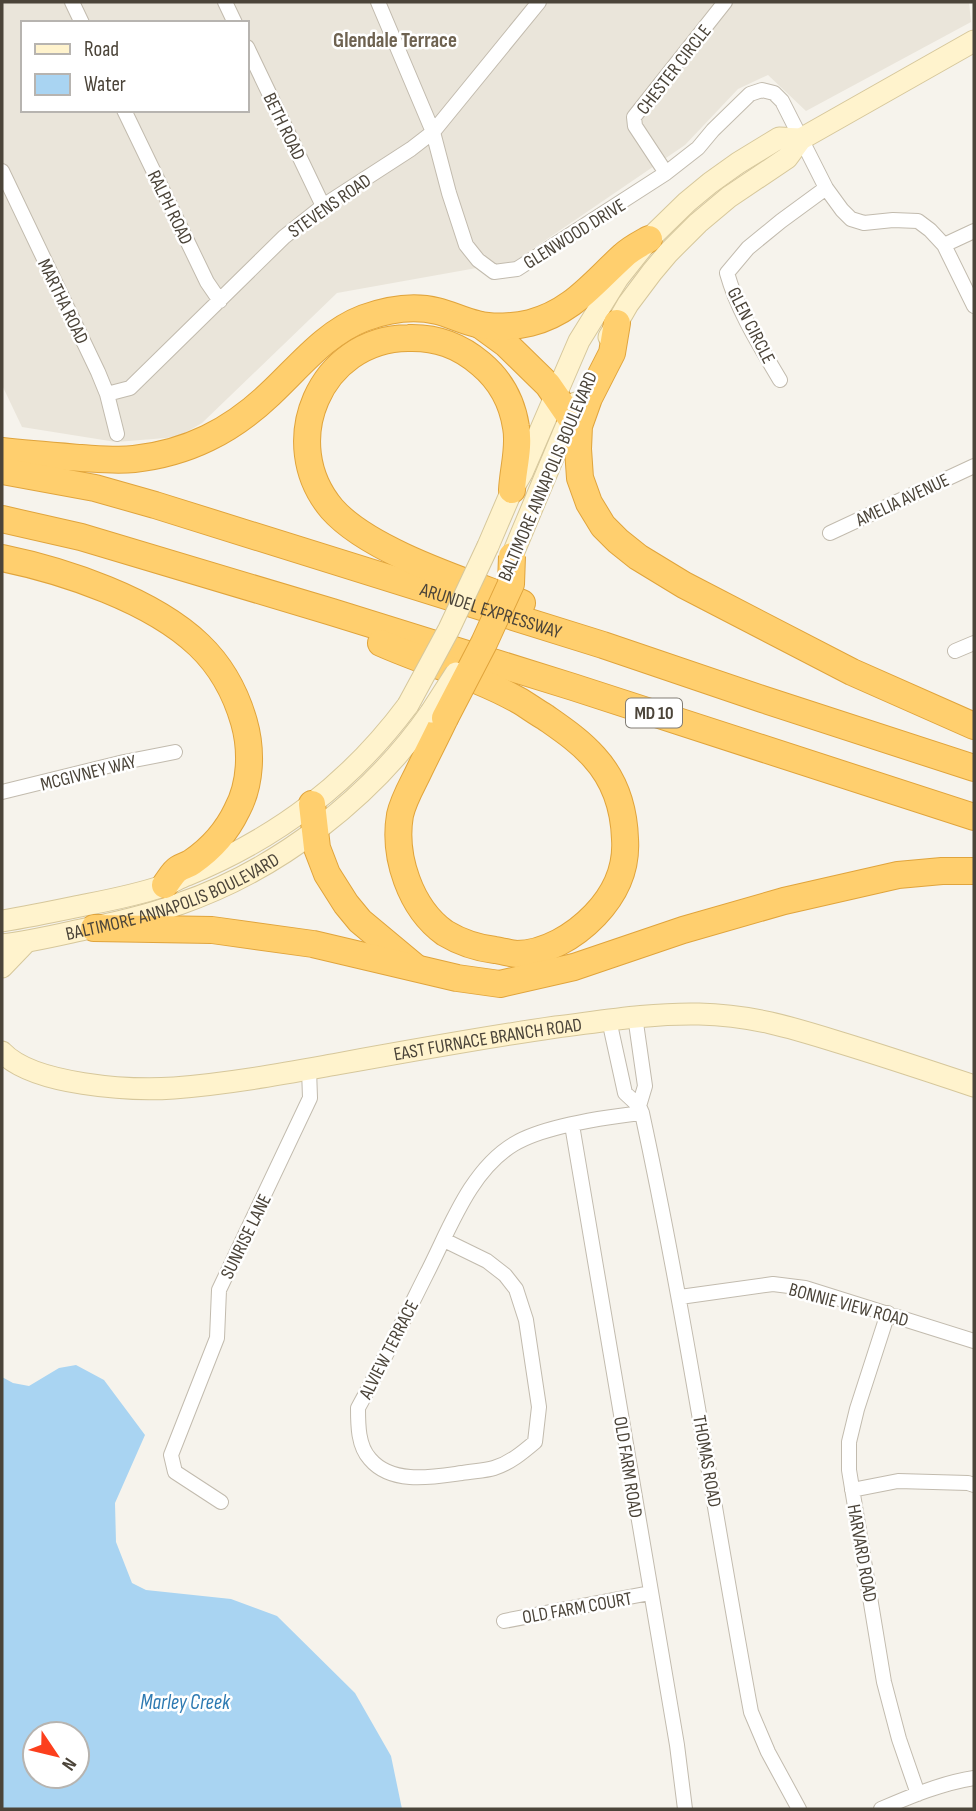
<svg xmlns="http://www.w3.org/2000/svg" width="976" height="1811" viewBox="0 0 976 1811" font-family="'Sofia Sans Condensed',sans-serif">
	<style>
		.residential { fill: #eae5da; fill-rule: evenodd }
		.water { fill: #a9d4f2; fill-rule: evenodd }
		.lines { fill: none; stroke-linecap: round; stroke-linejoin: round }
		.street-casing { stroke: #c2bbae; stroke-width: 16 }
		.secondary-casing { stroke: #d6c79b; stroke-width: 23 }
		.highway-casing { stroke: #e0a43c; stroke-width: 28 }
		.street { stroke: #fff; stroke-width: 14 }
		.secondary { stroke: #fff3cd; stroke-width: 21 }
		.highway { stroke: #ffcf6e; stroke-width: 26 }
		.secondary-bridge-casing { stroke: #d6c79b; stroke-width: 23; stroke-linecap: butt }
		.highway-bridge-casing { stroke: #e0a43c; stroke-width: 28; stroke-linecap: butt }
		.secondary-bridge { stroke: #fff3cd; stroke-width: 21 }
		.highway-bridge { stroke: #ffcf6e; stroke-width: 26 }
		.labels { text-anchor: middle; stroke-width: 5; stroke-linejoin: round; paint-order: stroke }
		.shield { fill: #fff; stroke: #817c74; stroke-width: 2 }
		.shield-label { font-size: 18px; font-weight: bold; fill: #4b4439 }
		.street-label { font-size: 19px; fill: #4b4439; stroke: #fff }
		.neighbourhood-label { font-size: 21px; font-weight: bold; fill: #6e6250; stroke: #fff }
		.water-label { font-size: 21px; font-style: italic; fill: #2e7ab2; stroke: #fff }
	</style>
	<rect width="100%" height="100%" fill="#f6f3ec"/>
	<!-- residential -->
	<path class="residential" d="M2,2H969L971,22L806,111L768,75L738,89L685,145L515,261L337,293L202,423L178,437L116,442L22,427L2,385ZM23,23H247V110H23Z"/>
	<!-- water -->
	<path class="water" d="M76,1365L104,1380L145,1435L115,1503L116,1542L132,1583L146,1590L231,1599L277,1616L355,1693L391,1756L402,1809H2V1377L13,1383L29,1386L59,1368ZM35,1734H77V1776H35Z"/>
	<g class="lines">
		<defs>
			<path id="street" d="M72,2L82,23
				M225,2L235,23
				M378,2L433,132L449,193L466,245L478,260L494,272L517,269L666,173L698,148L713,130L750,94L762,90L774,93L782,101L826,188L842,210L851,219L864,223L893,220L918,221L930,230L944,245L974,306
				M247,47L323,206
				M124,110L207,282L220,301
				M2,171L98,372L107,394L117,434
				M666,173L635,126L634,117L725,2
				M944,245L974,231
				M780,380C760,346 738,312 727,273L748,248L781,221L826,188
				M107,394L130,388L284,237L323,206L411,149L433,132L539,2
				M830,533L974,466
				M955,651L974,643
				M2,792L124,762L175,752
				M635,1016L645,1086L639,1106
				M609,1020L625,1093L639,1106L642,1113C685,1312 714,1512 751,1712L768,1752L799,1809
				M572,1125L677,1745L685,1809
				M444,1240L487,1261L505,1275L516,1289L526,1320L539,1407L535,1442C522,1453 510,1463 494,1468C484,1471 472,1471 462,1473C433,1477 392,1485 370,1459C358,1446 358,1425 358,1408C382,1364 404,1319 426,1275C449,1231 469,1171 514,1144C544,1126 607,1117 642,1113
				M680,1297L773,1284L805,1288L974,1341
				M888,1313L857,1409L849,1442V1470L884,1682L899,1739L918,1794
				M852,1490L898,1481L968,1483L974,1485
				M221,1502L175,1472L171,1455L217,1338L219,1290L310,1098L309,1069
				M504,1621L650,1593
				M881,1809C911,1796 942,1783 974,1778"/>
			<g id="secondary">
				<path d="M609,337L628,304L652,272L668,253L698,223L729,197L787,158L801,139L974,41"/>
				<path d="M488,546L512,490L522,473L579,341L618,278L649,239L687,202L710,183L738,163L779,138L801,139"/>
				<path d="M512,556L576,403"/>
				<path d="M2,921C26,917 51,912 75,907C105,901 134,896 163,886C171,883 179,878 187,875C278,838 350,783 408,705"/>
				<path id="s1" d="M2,945C29,942 54,936 81,930C114,923 147,916 179,904C278,870 371,798 431,712"/>
				<path d="M2,967L26,942"/>
				<path id="s2" d="M2,1052C33,1085 130,1091 174,1088C226,1084 276,1075 326,1066C403,1052 479,1038 556,1027C604,1021 650,1013 699,1014C750,1015 790,1027 838,1042C884,1056 929,1071 974,1086"/>
			</g>
			<g id="highway">
				<path d="M617,323L612,353L589,398L579,426L578,449L580,478L589,503L603,526L618,541L638,557L684,585L852,672L974,726"/>
				<path d="M480,325L506,344L548,385L570,417"/>
				<path d="M2,451C28,454 55,456 81,458C98,459 117,461 134,459C188,453 231,431 270,394C299,367 325,333 364,318C386,310 413,305 437,311C450,314 463,321 477,324C492,328 514,327 530,323C572,312 592,284 623,256C630,249 640,244 649,239"/>
				<path id="s3" d="M2,471L95,488L155,505L603,645L762,699L974,768"/>
				<path d="M512,490C513,469 520,447 516,427C512,401 500,380 481,364C459,345 436,337 408,338C320,339 276,443 332,509C370,552 468,582 522,603"/>
				<path d="M2,519L81,537L332,612L573,687L974,817"/>
				<path d="M2,558C65,571 152,600 199,645C221,666 236,694 244,722C252,750 251,784 237,810C227,831 211,849 192,862C188,865 183,866 178,869C173,872 169,880 165,885"/>
				<path d="M381,643C426,663 475,676 518,700C527,705 536,712 545,717C562,729 580,741 594,757C615,780 624,808 625,839C627,868 615,894 595,915C575,936 545,954 516,954C509,953 502,951 495,950C478,948 460,942 445,933C410,908 393,856 400,815C403,801 411,787 417,775C426,756 436,737 445,718"/>
				<path d="M312,804L317,848L327,874L346,904L360,921L414,966"/>
				<path d="M94,928L212,930L313,944L457,978L500,984L574,967L683,930L784,901L898,875L942,871H974"/>
			</g>
		</defs>
		<!-- street casing -->
		<use href="#street" class="street-casing"/>
		<!-- secondary casing -->
		<use href="#secondary" class="secondary-casing"/>
		<!-- highway casing -->
		<use href="#highway" class="highway-casing"/>
		<!-- street -->
		<use href="#street" class="street"/>
		<!-- secondary -->
		<use href="#secondary" class="secondary"/>
		<!-- highway -->
		<use href="#highway" class="highway"/>
		<defs>
			<path id="secondary-bridge" d="M408,705L449,629L488,546
				M431,712L456,673"/>
			<path id="highway-bridge" d="M445,718L484,643L511,584L512,556"/>
		</defs>
		<!-- secondary-bridge casing -->
		<use href="#secondary-bridge" class="secondary-bridge-casing"/>
		<!-- highway-bridge casing -->
		<use href="#highway-bridge" class="highway-bridge-casing"/>
		<!-- secondary-bridge -->
		<use href="#secondary-bridge" class="secondary-bridge"/>
		<!-- highway-bridge -->
		<use href="#highway-bridge" class="highway-bridge"/>
	</g>
	<g class="labels">
		<!-- shield labels -->
		<rect class="shield" x="626" y="698.5" width="56" height="29" rx="5"/>
		<g class="shield-label">
			<text x="654" y="719">MD 10</text>
		</g>
		<!-- street labels -->
		<g class="street-label">
			<text transform="translate(673 69) rotate(-52)" y="7">CHESTER CIRCLE</text>
			<text transform="translate(285 126) rotate(64)" y="7">BETH ROAD</text>
			<text transform="translate(329 205) rotate(-35)" y="7">STEVENS ROAD</text>
			<text transform="translate(171 207) rotate(64)" y="7">RALPH ROAD</text>
			<text transform="translate(574 233) rotate(-32)" y="7">GLENWOOD DRIVE</text>
			<text transform="translate(64 301) rotate(64)" y="7">MARTHA ROAD</text>
			<text transform="translate(752 325) rotate(63)" y="7">GLEN CIRCLE</text>
			<text transform="translate(547 476) rotate(-67)" y="7">BALTIMORE ANNAPOLIS BOULEVARD</text>
			<text transform="translate(902 499) rotate(-25)" y="7">AMELIA AVENUE</text>
			<text dy="7" stroke="none"><textPath href="#s3" startOffset="509">ARUNDEL EXPRESSWAY</textPath></text>
			<text transform="translate(88 772) rotate(-14)" y="7">MCGIVNEY WAY</text>
			<text dy="7" stroke="none"><textPath href="#s1" startOffset="178">BALTIMORE ANNAPOLIS BOULEVARD</textPath></text>
			<text dy="7" stroke="none"><textPath href="#s2" startOffset="497">EAST FURNACE BRANCH ROAD</textPath></text>
			<text transform="translate(245 1236) rotate(-64)" y="7">SUNRISE LANE</text>
			<text transform="translate(849 1304) rotate(15)" y="7">BONNIE VIEW ROAD</text>
			<text transform="translate(388 1349) rotate(-63)" y="7">ALVIEW TERRACE</text>
			<text transform="translate(708 1461) rotate(80)" y="7">THOMAS ROAD</text>
			<text transform="translate(629 1467) rotate(81)" y="7">OLD FARM ROAD</text>
			<text transform="translate(863 1553) rotate(80)" y="7">HARVARD ROAD</text>
			<text transform="translate(577 1607) rotate(-10)" y="7">OLD FARM COURT</text>
		</g>
		<!-- neighbourhood labels -->
		<g class="neighbourhood-label">
			<text x="395" y="47">Glendale Terrace</text>
		</g>
		<!-- water labels -->
		<g class="water-label">
			<text x="185" y="1709">Marley Creek</text>
		</g>
	</g>
	<!-- border -->
	<rect width="976" height="1811" fill="none" stroke="#4b4439" stroke-width="7"/>
	<!-- legend -->
	<rect x="21" y="21" width="228" height="91" fill="#ffffff" stroke="#b7b4b0" stroke-width="2"/>
	<rect x="35" y="44" width="35" height="10" fill="#fff3cd" stroke="#b7b4b0" stroke-width="2"/>
	<text x="84" y="56" font-size="21" fill="#4b4439">Road</text>
	<rect x="35" y="74" width="35" height="21" fill="#a9d4f2" stroke="#b7b4b0" stroke-width="2"/>
	<text x="84" y="91" font-size="21" fill="#4b4439">Water</text>
	<!-- north arrow -->
	<g transform="translate(56 1755) rotate(125)"><circle r="33" fill="#ffffff" stroke="#b7b4b0" stroke-width="2"/>
	<path d="M0-5L12 26L0 18L-12 26Z" fill="#fc3f1d"/>
	<text y="-10" font-size="19" font-weight="bold" text-anchor="middle" fill="#4b4439">N</text>
	</g>
</svg>
